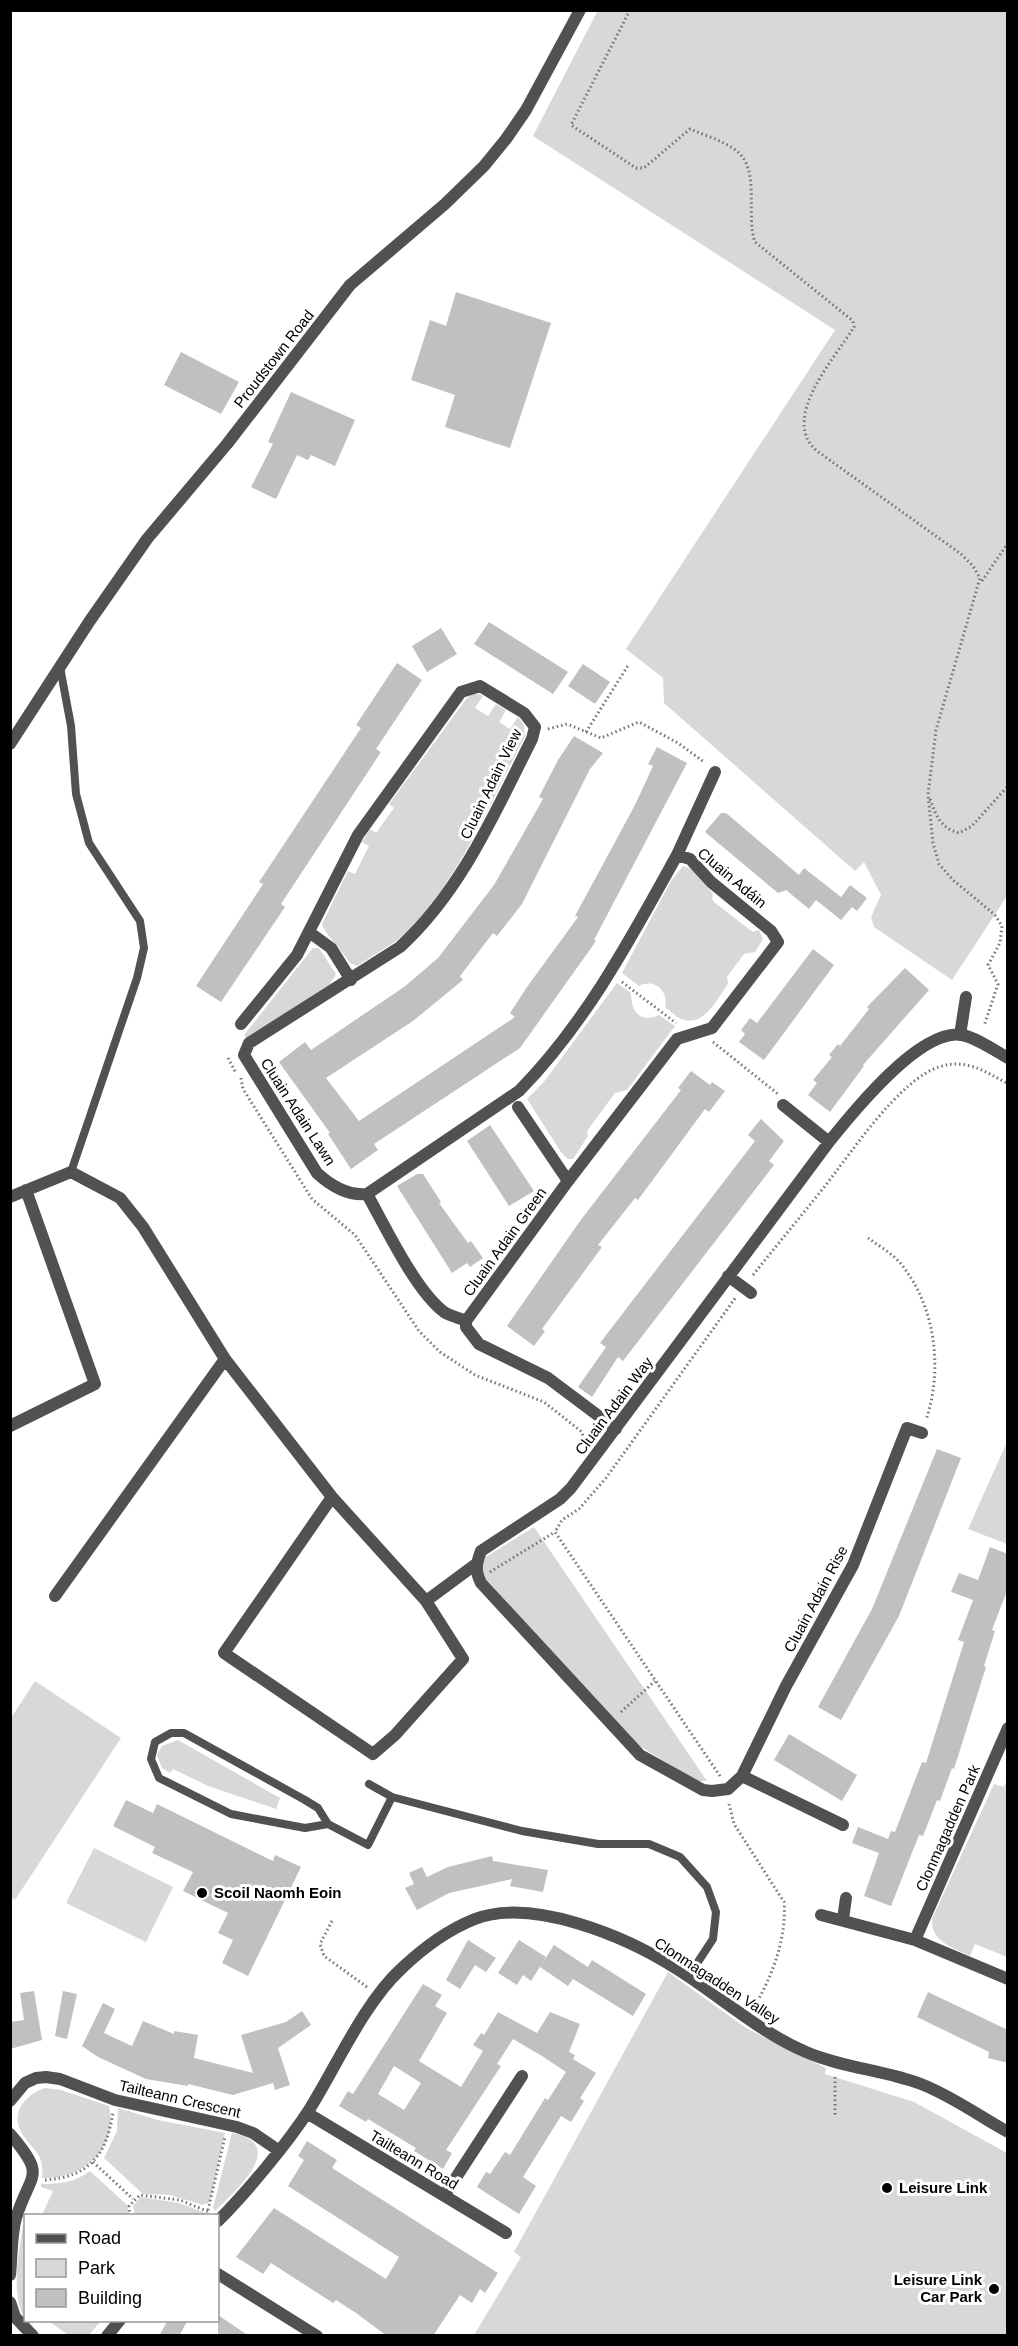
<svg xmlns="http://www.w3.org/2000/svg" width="1018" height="2346" viewBox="0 0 1018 2346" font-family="Arial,sans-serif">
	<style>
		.green { fill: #d8d8d8 }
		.building { fill: #c0c0c0; fill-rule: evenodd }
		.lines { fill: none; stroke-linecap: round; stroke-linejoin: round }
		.path { stroke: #737373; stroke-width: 3; stroke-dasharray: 1.5 3; stroke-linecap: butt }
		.service { stroke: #515151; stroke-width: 8 }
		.minor { stroke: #515151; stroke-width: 12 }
		.poi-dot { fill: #000; stroke: #fff; stroke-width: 2 }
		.labels { text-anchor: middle; stroke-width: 6; stroke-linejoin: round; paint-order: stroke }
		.street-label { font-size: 15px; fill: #000; stroke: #fff }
		.poi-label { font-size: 15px; font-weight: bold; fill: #000; stroke: #fff; text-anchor: start }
	</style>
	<rect width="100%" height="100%" fill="#fff"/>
	<!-- green -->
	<path class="green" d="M598,10L1007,11V896L952,980L874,927L871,917L881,895L864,862L855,871L664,703L663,678L626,649L835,330L533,136Z
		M474,692L483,696L475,708L488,716L496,704L506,710L499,722L510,729L518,717L524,725L525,736C490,803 460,878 407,932C393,945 373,955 357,966L350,963C344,953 323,931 322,924L348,871L355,874L369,846L362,842L370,829L376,833L394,808L389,804L467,698Z
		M683,866L691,869L713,894L712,899L715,903L753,932L759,930L763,939L755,952L744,954L727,977L728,984C717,999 704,1028 681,1019C675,1017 671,1010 665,1008C669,991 655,978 639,986L622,973L671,881Z
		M313,948H319L336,974L330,984L247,1038L244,1035Z
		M617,983L631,993C631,1010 639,1024 659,1015L675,1026L627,1090L615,1093L587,1131L588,1136L573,1159H568L561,1152L527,1099L543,1083Z
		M1007,1442L1008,1544H1007L968,1529Z
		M534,1527L707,1781H696L635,1743L484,1577L480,1570L484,1558Z
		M35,1681L121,1738L15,1900L10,1896L11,1718Z
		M178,1740L280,1798L276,1809L208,1786L173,1769L170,1773L162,1768L157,1755L162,1746Z
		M1007,1779V1957L975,1944L970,1956C952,1947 931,1942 932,1919L994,1784L1004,1787Z
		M94,1848L173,1887L146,1942L66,1903Z
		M668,1972L746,2028L826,2068L825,2074L914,2102L1007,2153V2335H474L521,2257L514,2252Z
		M45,2088L61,2090L109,2106C119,2149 82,2180 42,2178C45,2152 32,2151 21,2132C10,2111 27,2094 45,2088Z
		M118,2108L158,2120L225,2133L210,2202L203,2205L170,2195L143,2194L104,2158L117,2131Z
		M232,2133C290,2144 235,2191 215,2211L213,2208Z
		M90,2171L127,2205L129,2215H42L53,2191L41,2187V2184C60,2184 75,2182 90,2171Z
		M141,2197L179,2203L206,2213L205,2216L135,2215L133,2206Z
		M25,2223V2319C10,2293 19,2253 23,2225Z
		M49,2321H101L88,2336L68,2335Z"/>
	<!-- building -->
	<path class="building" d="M456,292L551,323L510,448L445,427L455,395L411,380L430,320L446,326Z
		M181,352L239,382L221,414L164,385Z
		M291,392L355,420L335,466L311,455L308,460L297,455L276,499L251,487L273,444L268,442Z
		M489,622L568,672L553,694L474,644Z
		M441,628L457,654L427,672L412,646Z
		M397,663L422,680L376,749L381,752L281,904L285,907L221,1002L196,986L263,884L259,882L361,728L356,725Z
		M583,664L610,682L595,704L568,686Z
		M574,736L603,753L590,769L522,904L497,936L493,933L460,976L463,980L413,1021L326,1078L359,1121L515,1017L510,1013L527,987L578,917L575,916L635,805L653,766L648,764L657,747L687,763L594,940L596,941L520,1048L374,1144L378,1150L351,1169L328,1134L330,1133L279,1062L305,1042L311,1050L404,987L438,958L494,885L543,799L539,797L558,760Z
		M721,813H726L799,875L804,868L841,897L850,885L867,898L857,911L852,907L841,920L816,900L809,909L786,890L778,893L705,832Z
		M813,949L834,965L764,1060L739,1042L745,1034L741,1030L750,1018L757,1023Z
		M905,968L929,990L863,1065L864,1066L830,1112L808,1095L817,1083L813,1080L832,1057L829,1055L838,1044L840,1046L869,1009L867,1007Z
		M691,1071L710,1085L712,1082L725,1091L709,1112L705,1109L638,1200L635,1198L598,1245L602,1247L542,1329L545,1331L534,1346L507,1326L580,1221L681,1090L678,1088Z
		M761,1119L784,1141L769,1161L774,1165L623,1361L618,1357L592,1397L578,1387L606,1347L600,1343L755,1141L748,1135Z
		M490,1125L534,1191L509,1206L467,1141Z
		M417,1174H423L441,1202L439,1203L468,1243L471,1241L483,1258L470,1267L467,1263L452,1273L397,1186Z
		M937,1449L961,1458L899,1616L841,1720L818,1707L872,1609Z
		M990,1547L1008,1554V1588L992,1630L995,1631L984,1666L986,1667L954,1769L952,1768L940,1801L937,1800L923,1836L919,1835L891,1906L864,1896L879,1853L852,1843L858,1827L888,1839L891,1831L895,1832L922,1762L926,1763L964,1642L958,1640L973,1600L951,1592L959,1573L978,1580Z
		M789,1734L857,1775L842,1801L774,1760Z
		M126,1800L153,1813L157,1804L273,1861L275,1855L301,1867L248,1976L222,1963L233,1940L218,1933L228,1913L183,1891L193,1872L152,1853L155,1847L113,1826Z
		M492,1856L493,1861L548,1870L543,1892L510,1886L512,1879L449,1893L417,1910L405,1888L414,1884L409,1873L422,1867L427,1877L448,1867Z
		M468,1940L496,1958L486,1972L475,1965L460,1989L446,1980Z
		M519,1940L546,1957L531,1981L523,1975L517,1985L498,1973Z
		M554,1945L588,1967L592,1960L646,1994L633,2016L573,1979L568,1986L540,1967Z
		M423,1984L442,1995L435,2006L447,2013L419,2061L461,2087L483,2051L473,2045L481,2033L484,2035L498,2012L537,2033L550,2012L580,2024L569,2052L575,2055L573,2059L596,2073L580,2098L584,2101L571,2122L561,2116L523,2177L536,2186L519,2214L477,2187L486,2172L490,2174L505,2152L510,2155L545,2098L548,2100L566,2072L542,2056L513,2039L497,2064L501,2066L446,2150L452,2153L443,2169L414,2151L416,2148L368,2119L366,2122L339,2106L348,2091L353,2094ZM394,2066L421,2083L404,2110L378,2094Z
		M34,1991L42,2040L10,2049V2022L24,2020L20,1993Z
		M63,1991L77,1994L67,2039L55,2036Z
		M928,1992L1008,2030V2063L988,2058L989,2052L917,2017Z
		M103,2003L115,2009L104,2033L132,2046L143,2021L174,2034V2031L198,2035L194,2058L253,2073L241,2035L286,2022L302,2011L311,2025L278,2048L290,2085L275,2090L273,2083L233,2095L188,2084V2086L146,2079L98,2057L82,2046Z
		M307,2141L337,2160L332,2168L498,2273L485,2293L480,2289L472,2303L460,2295L433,2336H387L356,2313L336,2300L333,2303L271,2263L263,2274L236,2257L274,2208L386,2279L399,2257L288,2186L304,2160L298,2156Z
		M218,2315L249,2336H218Z
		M168,2320H188L179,2336H159Z"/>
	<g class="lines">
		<!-- path -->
		<path class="path" d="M630,10L571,125L636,168H644L690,129C704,135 721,140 734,149C762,167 745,214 755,242L853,321L854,327C835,358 779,419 817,451L961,554L973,566L980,578L936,730L928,795L933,843L939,864L953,880L995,915L1002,926L1000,943L988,965L998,984L984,1026
			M982,581L1008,543
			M548,729L567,724L601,738L639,722L678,743L704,762
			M586,732L629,664
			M930,799C936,815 940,828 959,833L972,826L1008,786
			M622,982L676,1023
			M713,1042L778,1094
			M228,1058L236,1073
			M241,1078L243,1089L312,1199L355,1235L419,1331L440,1352L475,1375L544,1402L582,1432L584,1441L577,1448L580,1451
			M868,1238C879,1246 893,1254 901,1264C936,1307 943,1370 926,1420
			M753,1275C777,1245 801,1216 825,1186C851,1153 900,1079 939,1067C965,1058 985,1071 1008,1084
			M490,1572L555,1532
			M621,1712L655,1681
			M720,1776L555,1532L562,1520L579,1509L606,1478L736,1297
			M729,1804L734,1824L784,1902C787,1938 772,1977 754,2007
			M332,1921L320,1944L324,1956L367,1987
			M835,2077V2117
			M93,2162L133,2199
			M45,2180C90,2177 107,2154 113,2112
			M208,2210L225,2137
			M130,2216L129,2206L140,2195L180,2200L209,2212"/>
		<!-- service -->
		<path class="service" d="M60,667L71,726L76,794L89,843L140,921L144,948L137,978L71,1172
			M369,1784L392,1797L522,1831L598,1844H649L680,1857L707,1887L716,1912L713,1939L688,1977
			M328,1824L318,1808L305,1800L184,1733H171L155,1742L151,1759L159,1778L231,1814L305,1828L328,1824L368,1845L392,1797"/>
		<!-- minor -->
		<path class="minor" d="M10,744L89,622L147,539L227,444L350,285L445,204L484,166L506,139L526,110L580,10
			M677,855L715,772
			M309,932L331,948L351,980
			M241,1024L297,955L358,835L461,692L480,686L524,713L535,727L532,739C495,812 462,890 400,947L249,1043L244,1055L317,1173C331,1186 347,1196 367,1194C385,1226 415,1290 444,1312C450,1316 460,1318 466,1321V1327L479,1344L548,1378L616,1429
			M960,1035L966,997
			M783,1105L829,1142
			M367,1194L519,1091C586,1023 631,938 677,855L690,859L711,882L771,931L778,942L712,1028L677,1039L568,1181L518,1107
			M10,1197L71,1172L120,1198L143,1227L225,1359
			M728,1276L751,1293
			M466,1321L568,1181
			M10,1426L95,1384L26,1190
			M922,1433L907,1428L853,1565L786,1686L742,1776L728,1789L712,1791L703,1790L640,1755L481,1583C475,1571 476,1564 481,1551L560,1499L571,1488L829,1142C853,1112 920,1028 962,1035C977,1038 994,1050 1008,1058
			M55,1596L225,1359L332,1497
			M426,1601L332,1497L224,1653L373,1754L395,1735L463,1659L426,1601L476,1564
			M742,1776L843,1825
			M821,1915L915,1940L1008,1979
			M843,1919L846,1898
			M915,1940L1008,1728
			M10,2101L25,2083L36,2078L46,2077L60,2079L115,2100L237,2127L253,2133L278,2150
			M307,2113L506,2233
			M10,2134C48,2178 30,2172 16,2218C11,2236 12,2257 10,2275
			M444,2196L522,2076
			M218,2221C246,2193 287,2144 309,2110C336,2067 364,2003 401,1969C422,1949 447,1930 475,1919C533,1897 627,1937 677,1969C720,1996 759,2032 806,2052C843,2068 884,2070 921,2084C952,2096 979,2116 1008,2132
			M218,2274L317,2336
			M10,2302L15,2317L33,2336
			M107,2336L120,2320"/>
	</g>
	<!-- markers -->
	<g class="poi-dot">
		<circle cx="202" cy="1893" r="6"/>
		<circle cx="887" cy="2188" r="6"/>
		<circle cx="994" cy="2289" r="6"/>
	</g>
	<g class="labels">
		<!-- street labels -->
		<g class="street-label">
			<text transform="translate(274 359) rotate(-52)" y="5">Proudstown Road</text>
			<text transform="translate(491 784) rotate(-64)" y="5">Cluain Adain View</text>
			<text transform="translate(732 878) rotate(40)" y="5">Cluain Adáin</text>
			<text transform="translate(298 1112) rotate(57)" y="5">Cluain Adain Lawn</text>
			<text transform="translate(505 1242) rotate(-54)" y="5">Cluain Adain Green</text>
			<text transform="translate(614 1406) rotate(-53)" y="5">Cluain Adain Way</text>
			<text transform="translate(816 1599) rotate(-62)" y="5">Cluain Adain Rise</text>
			<text transform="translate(948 1828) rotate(-66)" y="5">Clonmagadden Park</text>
			<text transform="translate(717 1981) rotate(33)" y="5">Clonmagadden Valley</text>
			<text transform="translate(180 2099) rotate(13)" y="5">Tailteann Crescent</text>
			<text transform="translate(414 2160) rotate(31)" y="5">Tailteann Road</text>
		</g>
		<!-- poi labels -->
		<g class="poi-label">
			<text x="214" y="1898">Scoil Naomh Eoin</text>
			<text x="899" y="2193">Leisure Link</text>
			<text x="982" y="2285" text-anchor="end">Leisure Link<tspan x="982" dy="17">Car Park</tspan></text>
		</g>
	</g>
	<!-- border -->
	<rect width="1018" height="2346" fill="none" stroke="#000000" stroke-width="24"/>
	<!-- legend -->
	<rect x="24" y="2214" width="195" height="108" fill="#ffffff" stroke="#999999" stroke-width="1.5"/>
	<rect x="36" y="2234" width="30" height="9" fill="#515151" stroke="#999999" stroke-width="1.5"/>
	<text x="78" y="2244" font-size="18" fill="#000000">Road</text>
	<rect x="36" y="2259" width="30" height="18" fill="#d8d8d8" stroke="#999999" stroke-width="1.5"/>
	<text x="78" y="2274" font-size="18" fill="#000000">Park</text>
	<rect x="36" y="2289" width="30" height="18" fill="#c0c0c0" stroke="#999999" stroke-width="1.5"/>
	<text x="78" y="2304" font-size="18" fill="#000000">Building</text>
</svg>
